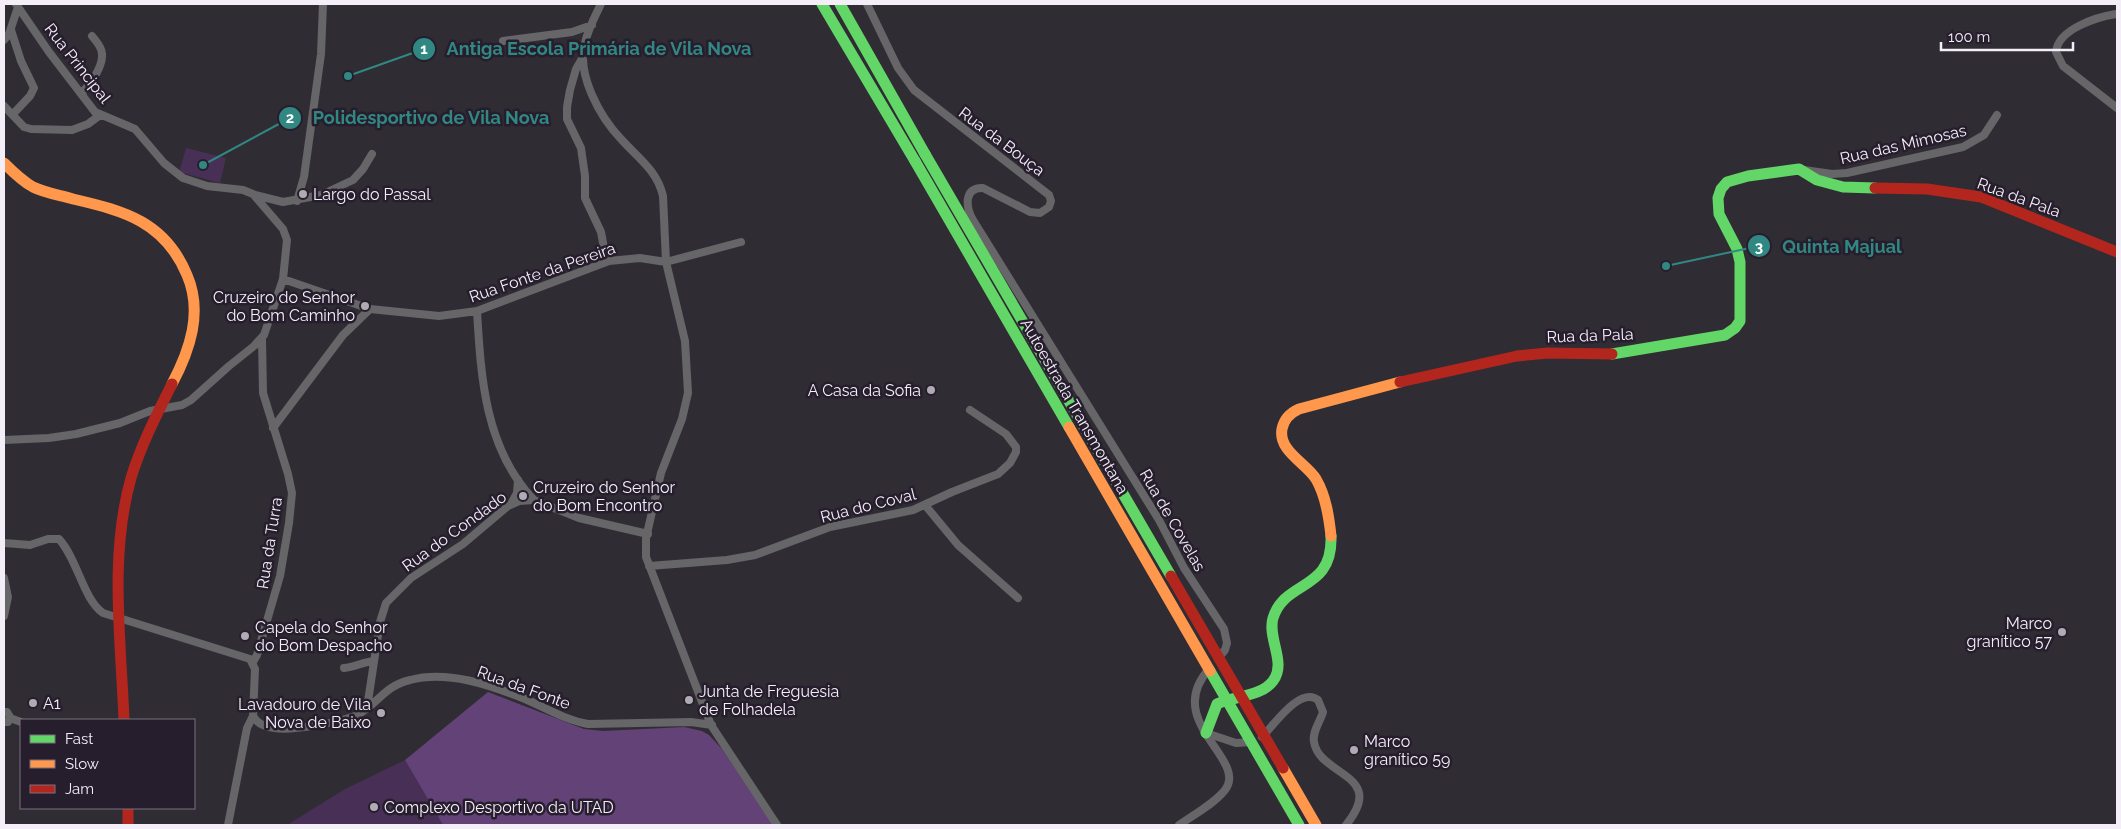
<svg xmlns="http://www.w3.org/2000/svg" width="2121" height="829" viewBox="0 0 2121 829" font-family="Raleway,sans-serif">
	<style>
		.green { fill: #472f56 }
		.forest { fill: #634277 }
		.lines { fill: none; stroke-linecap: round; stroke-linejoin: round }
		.street { stroke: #666568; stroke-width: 8 }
		.fast { stroke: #63d668; stroke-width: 11 }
		.slow { stroke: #ff974d; stroke-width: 11 }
		.jam { stroke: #b3261e; stroke-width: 11 }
		.fast-bridge { stroke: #63d668; stroke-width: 11 }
		.slow-bridge { stroke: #ff974d; stroke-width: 11 }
		.jam-bridge { stroke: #b3261e; stroke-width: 11 }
		.poi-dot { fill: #afaab3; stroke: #271e2d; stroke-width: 2 }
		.labels { text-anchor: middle; stroke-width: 5; stroke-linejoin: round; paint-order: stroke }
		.street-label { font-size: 16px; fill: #f4eef8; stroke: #271e2d }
		.poi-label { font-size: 16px; fill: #f4eef8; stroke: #271e2d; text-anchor: start }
		.leader { fill: none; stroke: #318883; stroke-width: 2 }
		.callout-dot { fill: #318883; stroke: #271e2d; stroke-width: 2 }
		.mark-label { font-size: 15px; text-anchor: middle; font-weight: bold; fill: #fff }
		.callout-label { font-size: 18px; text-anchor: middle; font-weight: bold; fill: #318883; stroke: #271e2d; stroke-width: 5; stroke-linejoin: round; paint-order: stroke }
	</style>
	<rect width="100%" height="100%" fill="#302c34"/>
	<!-- green -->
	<path class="green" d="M186,148L226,158L220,183L179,172Z
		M405,760L443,825H287L345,789Z"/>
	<!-- forest -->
	<path class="forest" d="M488,692L584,729L603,731L684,727L702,731L709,735L722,749L773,825H443L405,760Z"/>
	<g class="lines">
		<!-- street -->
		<path class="street" d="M601,4C595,16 588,29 585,43C576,74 600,117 621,139C638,158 657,170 663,196L666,262L685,341L688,393L682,419L661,473L646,538V557L711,725L777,825
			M867,4L898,68L914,90L1049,195L1051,201L1049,207L1040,213L1030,212L983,188C963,187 966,208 973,220L1159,520L1184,568L1224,629L1227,643L1225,650L1218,658
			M2116,14C2097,17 2058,29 2056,52L2063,66L2117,108
			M11,30L21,61L34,88L30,96L13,114
			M4,40L9,34L18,7
			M503,41L572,32L592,25
			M583,57L576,69L570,90L567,107V119L581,148L585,176V198L601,232L604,248V263
			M81,94C90,84 103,68 102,54C102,47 96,41 92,36
			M4,106L24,127L31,129L72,130L88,124L100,115
			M1804,170L1832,174L1847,173L1963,147L1984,135L1997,115
			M255,195L283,202L321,195L353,180L363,169L372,154
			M297,201L304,177L321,54L323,4
			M666,262L741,242
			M283,279L370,309L439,316L477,311L609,261L640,258L666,262
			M477,311C481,378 485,449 534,500
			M273,428L343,335L370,309
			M4,440L49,438L76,434L120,423L150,411L182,405L191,400L229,366L254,346L264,335L283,279L287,240L283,229L253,194L243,190L207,186L183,178L164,163L135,129L95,112L49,52L16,4
			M511,504L517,493L518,480
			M925,505L958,545L1018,598
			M4,543L30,545L48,539H59C78,560 83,599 103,613L250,659L255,669L253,716
			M649,566L727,560L755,555L830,527L913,510L952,492L998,474L1010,463L1016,452V447L1006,434L970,410
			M4,578L8,597L4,616
			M253,662L257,655L280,576L289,523L292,493L288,474L263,393L262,339
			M344,668C355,667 363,662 374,661
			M367,708L380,622L386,603L411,578L463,544L508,506L519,501L534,500L579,518L648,534
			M4,712H7L10,717L8,722H4
			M253,716C257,724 266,727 275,728C291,731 342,722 357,715C377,705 384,686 410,680C448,670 490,685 525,699C546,708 565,720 588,724L691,722L712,725
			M10,718L21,722
			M1206,733L1236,743L1252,742
			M1262,737C1274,725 1300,686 1318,700L1323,712C1320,722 1312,732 1314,742C1319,776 1388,774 1346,825
			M228,825L247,728L253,716
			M1179,825C1193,815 1214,804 1225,790C1249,759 1162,722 1209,669"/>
		<!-- fast -->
		<path class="fast" d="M822,4L915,161
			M840,4L925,154
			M1612,354L1725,335L1735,328L1740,321V262L1737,249L1719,214L1718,198L1721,189L1727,182L1748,176L1799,169L1817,180L1843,187L1875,188
			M1206,733L1217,704C1233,696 1261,697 1273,681C1287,663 1267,638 1273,618C1285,579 1333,592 1331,536"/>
		<!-- slow -->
		<path class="slow" d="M4,163C13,172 22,181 33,187C45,193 60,195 73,199C125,211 165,222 187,275C203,312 190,350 172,384
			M1331,536C1329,517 1326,496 1316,479C1306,463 1278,451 1282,429C1284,419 1290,413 1299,409L1400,382"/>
		<!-- jam -->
		<path class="jam" d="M1875,188L1927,189L1981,197L2117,252
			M1400,382L1517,356L1548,353L1612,354
			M124,720C121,640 109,556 131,478C141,445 157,414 172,384
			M128,808V825"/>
		<!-- fast-bridge -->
		<path class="fast-bridge" d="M925,154L1171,576
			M915,161L1069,427
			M1210,671L1299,825"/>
		<!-- slow-bridge -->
		<path class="slow-bridge" d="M1069,427L1210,671
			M1283,768L1316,825"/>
		<!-- jam-bridge -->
		<path class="jam-bridge" d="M1171,576L1283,768"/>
	</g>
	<!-- markers -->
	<g class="poi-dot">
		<circle cx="303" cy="194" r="5"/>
		<circle cx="365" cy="306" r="5"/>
		<circle cx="931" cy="390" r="5"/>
		<circle cx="523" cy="496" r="5"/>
		<circle cx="2062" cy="632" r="5"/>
		<circle cx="245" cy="636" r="5"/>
		<circle cx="689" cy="700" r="5"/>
		<circle cx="33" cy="703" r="5"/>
		<circle cx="381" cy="713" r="5"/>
		<circle cx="1354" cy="750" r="5"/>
		<circle cx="374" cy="807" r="5"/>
	</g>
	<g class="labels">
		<!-- street labels -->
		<g class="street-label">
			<text transform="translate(78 63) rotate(52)" y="6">Rua Principal</text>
			<text transform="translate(1002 141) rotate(37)" y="6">Rua da Bouça</text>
			<text transform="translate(1903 144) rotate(-13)" y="6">Rua das Mimosas</text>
			<text transform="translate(2019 197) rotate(20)" y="6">Rua da Pala</text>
			<text transform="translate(542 272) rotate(-19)" y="6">Rua Fonte da Pereira</text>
			<text transform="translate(1590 335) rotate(-2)" y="6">Rua da Pala</text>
			<text transform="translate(1075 406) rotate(60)" y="6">Autoestrada Transmontana</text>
			<text transform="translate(868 505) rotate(-14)" y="6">Rua do Coval</text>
			<text transform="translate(1173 520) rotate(60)" y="6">Rua de Covelas</text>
			<text transform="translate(454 531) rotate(-36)" y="6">Rua do Condado</text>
			<text transform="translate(269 543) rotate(-81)" y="6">Rua da Turra</text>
			<text transform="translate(524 687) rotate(20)" y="6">Rua da Fonte</text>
		</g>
		<!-- poi labels -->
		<g class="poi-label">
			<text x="313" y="200">Largo do Passal</text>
			<text x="355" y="303" text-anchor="end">Cruzeiro do Senhor<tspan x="355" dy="18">do Bom Caminho</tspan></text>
			<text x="921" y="396" text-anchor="end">A Casa da Sofia</text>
			<text x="533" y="493">Cruzeiro do Senhor<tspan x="533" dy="18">do Bom Encontro</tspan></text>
			<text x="2052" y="629" text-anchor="end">Marco<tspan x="2052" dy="18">granítico 57</tspan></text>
			<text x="255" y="633">Capela do Senhor<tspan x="255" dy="18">do Bom Despacho</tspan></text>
			<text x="699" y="697">Junta de Freguesia<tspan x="699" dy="18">de Folhadela</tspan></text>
			<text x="43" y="709">A1</text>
			<text x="371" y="710" text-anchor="end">Lavadouro de Vila<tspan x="371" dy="18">Nova de Baixo</tspan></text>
			<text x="1364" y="747">Marco<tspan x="1364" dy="18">granítico 59</tspan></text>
			<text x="384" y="813">Complexo Desportivo da UTAD</text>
		</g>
	</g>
	<!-- callouts -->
	<path class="leader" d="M348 76L424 49M203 165L290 118M1666 266L1759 246"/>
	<g class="callout-dot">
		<circle cx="348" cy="76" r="5"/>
		<circle cx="203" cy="165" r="5"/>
		<circle cx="1666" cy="266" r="5"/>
		<circle cx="424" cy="49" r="12"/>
		<circle cx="290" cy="118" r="12"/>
		<circle cx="1759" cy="246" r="12"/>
	</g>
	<g class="mark-label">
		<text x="424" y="54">1</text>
		<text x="290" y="123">2</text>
		<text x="1759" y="252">3</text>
	</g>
	<g class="callout-label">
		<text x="599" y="55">Antiga Escola Primária de Vila Nova</text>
		<text x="431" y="124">Polidesportivo de Vila Nova</text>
		<text x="1842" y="253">Quinta Majual</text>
	</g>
	<!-- border -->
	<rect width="2121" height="829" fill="none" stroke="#f4eef8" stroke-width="10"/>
	<!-- legend -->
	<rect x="20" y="719" width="175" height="90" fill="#271e2d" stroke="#79717e"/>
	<rect x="30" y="735" width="25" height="8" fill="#63d668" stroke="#79717e"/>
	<text x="65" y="744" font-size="15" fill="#f4eef8">Fast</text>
	<rect x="30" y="760" width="25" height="8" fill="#ff974d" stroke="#79717e"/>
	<text x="65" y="769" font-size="15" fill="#f4eef8">Slow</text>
	<rect x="30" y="785" width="25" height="8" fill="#b3261e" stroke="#79717e"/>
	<text x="65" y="794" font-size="15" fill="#f4eef8">Jam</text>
	<!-- scale -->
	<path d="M1941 42v8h132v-8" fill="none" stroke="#f4eef8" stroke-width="2.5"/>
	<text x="1948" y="42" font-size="15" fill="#f4eef8" stroke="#271e2d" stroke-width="4" paint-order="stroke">100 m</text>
</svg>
